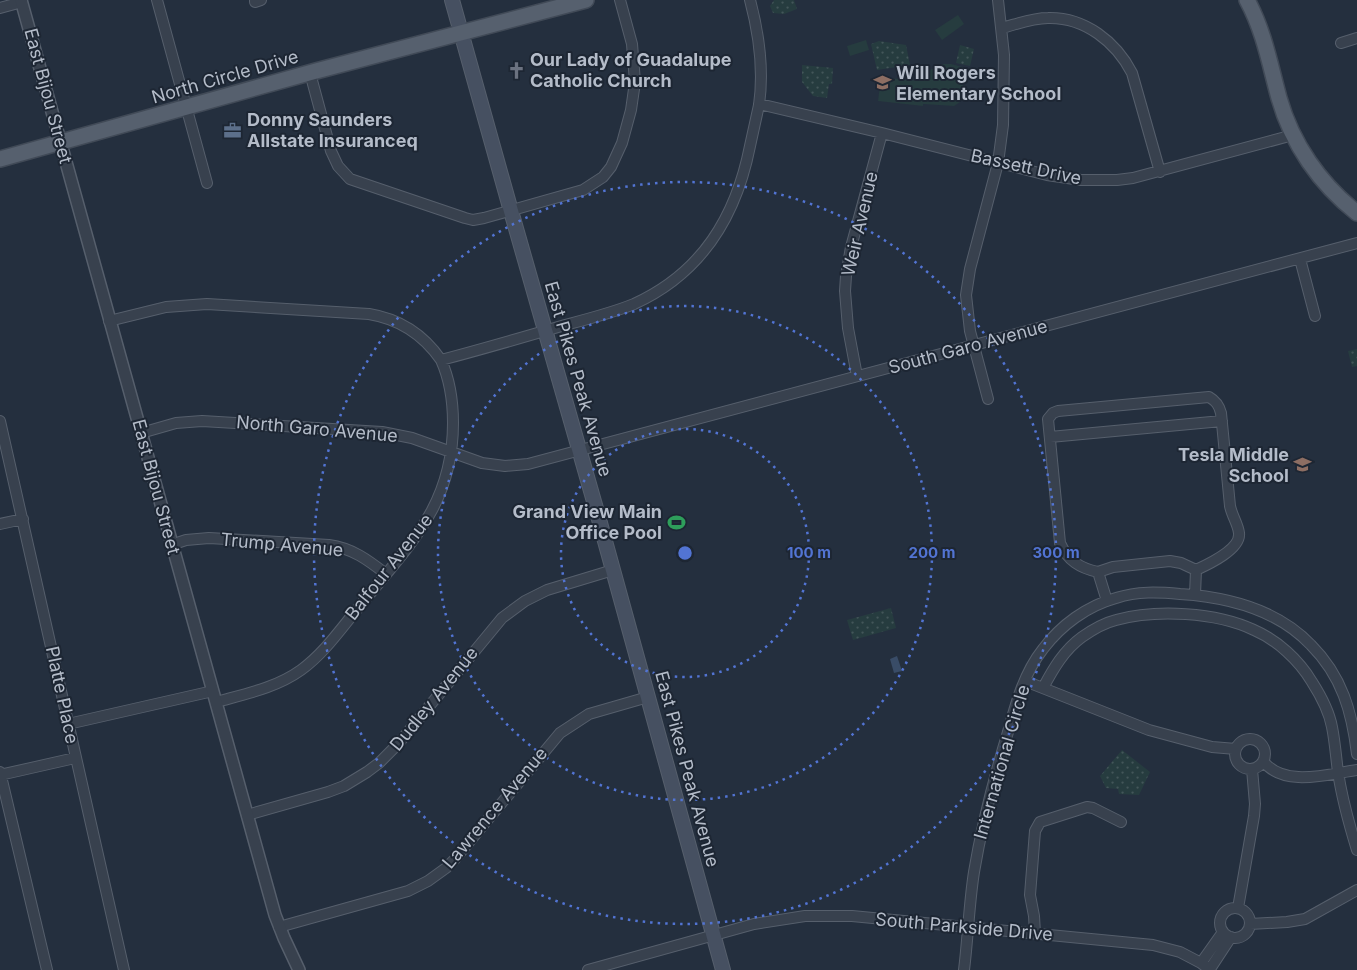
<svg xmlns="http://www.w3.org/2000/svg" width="1357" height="970" viewBox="0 0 1357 970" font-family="Inter,sans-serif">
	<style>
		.green { fill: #263c3f }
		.park { fill: url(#park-dots) }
		.water { fill: #394c67 }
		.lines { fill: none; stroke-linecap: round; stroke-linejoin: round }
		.minor-casing { stroke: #565f6c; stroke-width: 12 }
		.tertiary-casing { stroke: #565f6c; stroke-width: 14 }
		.secondary-casing { stroke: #565f6c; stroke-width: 16 }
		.primary-casing { stroke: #414a57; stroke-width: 18 }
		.minor { stroke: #38414e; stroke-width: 10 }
		.tertiary { stroke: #38414e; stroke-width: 11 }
		.secondary { stroke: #465061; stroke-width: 14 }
		.primary { stroke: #56606e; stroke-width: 15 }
		.ring { fill: none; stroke: #5274d3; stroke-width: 2.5; stroke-dasharray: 2.5 5 }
		.labels { text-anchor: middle; stroke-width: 4; stroke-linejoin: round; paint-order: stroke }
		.poi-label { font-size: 18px; font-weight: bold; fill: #b4bcc9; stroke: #1d2633; text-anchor: start }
		.street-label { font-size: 18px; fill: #b4bcc9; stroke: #1d2633 }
		.centre { fill: #5274d3; stroke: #1d2633; stroke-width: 2.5 }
		.ring-label { font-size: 15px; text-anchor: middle; font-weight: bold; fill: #5274d3; stroke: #1d2633; stroke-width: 4; stroke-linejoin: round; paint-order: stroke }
	</style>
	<defs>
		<pattern id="park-dots" width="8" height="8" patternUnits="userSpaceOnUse" patternTransform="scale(1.25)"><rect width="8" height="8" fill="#263c3f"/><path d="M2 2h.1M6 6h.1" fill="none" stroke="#435659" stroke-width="1.8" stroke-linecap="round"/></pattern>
	</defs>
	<rect width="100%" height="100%" fill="#242f3e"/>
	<!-- green -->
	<path class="green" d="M958,15L964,24L942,40L935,30Z
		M866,40L869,50L850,56L847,46Z
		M943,64H951L966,68L960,102L954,106L923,104V106L878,101L881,77L918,81L928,71Z"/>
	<!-- park -->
	<path class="park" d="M774,0H794L797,9L784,14L773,13L770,6Z
		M879,41L906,45L910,65L877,70L871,44Z
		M960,45L974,49L970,66L956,63Z
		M802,65L833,68L832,84H829L827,98L813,96L802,82Z
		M1357,349V366L1352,367L1348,351Z
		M891,608L896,628L853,640L847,620Z
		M1122,750L1150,772L1139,795L1119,794L1118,789L1106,788L1100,776Z"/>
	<!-- water -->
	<path class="water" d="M897,656L902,671L894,673L890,659Z"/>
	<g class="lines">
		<defs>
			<path id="minor" d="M157,0L207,183
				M255,0V2L261,0
				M0,8L22,2
				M1002,28C1017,24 1032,18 1048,18C1085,17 1116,42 1132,73L1160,172
				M1341,43L1357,38
				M310,73L331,151L338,166L350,179L465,218L473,220L484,218L583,190L603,177L611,167L622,143L631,110L635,82L632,44L620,0
				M759,104L882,133L1047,175L1081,180H1117L1133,178L1293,135
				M1300,259L1315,316
				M109,321L166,307L207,304L369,314C400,319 423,334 441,360C483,349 524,337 565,325C588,319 612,313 634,304C702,273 736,217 750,146C753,132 756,119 759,105C764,70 759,34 750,0
				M857,376L848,328L845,291L846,276L851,247L882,133
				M988,399L970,331L966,295L970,269L998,163L1003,125L1004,55L998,0
				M0,421L124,970
				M141,433L176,423L202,421L382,432L412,438L482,463L505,466L528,464L1357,243
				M1050,437L1222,421
				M0,524L23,519
				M171,545L186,540L209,538L329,545C352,548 368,560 386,574
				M1098,572L1113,567L1170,561L1181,563L1196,570
				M1107,601L1098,572C1080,568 1068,561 1060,543L1048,419L1053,413L1058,411L1209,397C1216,401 1219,405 1221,413L1230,506C1232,516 1238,524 1239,533C1241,549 1209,564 1196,570L1195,595
				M1025,681L1149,730L1212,747L1236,749
				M1043,688C1053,669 1064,650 1082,637C1092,630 1104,623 1116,620C1156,609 1216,612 1254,630C1277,640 1299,660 1312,682C1321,696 1329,711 1332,727C1335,742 1336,757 1338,772C1342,799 1349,824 1357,850
				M216,702C245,694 276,688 301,670C326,652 344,624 364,601C412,542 453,503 453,423C453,401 450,380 441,360
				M68,724L213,691
				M1235 754a15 15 0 1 1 30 0a15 15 0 1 1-30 0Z
				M1263,761C1284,788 1328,774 1357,770
				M0,772L47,970
				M0,775L75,758
				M247,815L328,792L344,786L367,772L379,763L398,744L502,618L525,601L547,590L613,570
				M1238,908L1254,816L1255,804L1252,769
				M1220 923a15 15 0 1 1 30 0a15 15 0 1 1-30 0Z
				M1250,924L1287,922L1305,919L1357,890
				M279,927L408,891L428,881L446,868L455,859L560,733L589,714L648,697
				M1035,933L1034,916L1030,895L1035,831L1040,822L1087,807L1093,808L1121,822
				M1201,963L1223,932
				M1210,969L1231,937
				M588,970L754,924L805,916H852L1153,945L1180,952L1201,963L1210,970
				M964,970C968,938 969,904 974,872C982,824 994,778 1008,732C1016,703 1024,673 1043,649C1061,625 1087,606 1116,598C1138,591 1158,592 1180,594C1228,597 1277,609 1311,645C1342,676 1352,712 1357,754"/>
			<path id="tertiary" d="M21,0L275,915L284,938L299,970"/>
			<path id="secondary" d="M452,0L511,211L597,512L723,970"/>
			<path id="primary" d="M1247,0C1264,31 1270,65 1279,98C1292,144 1320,184 1357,213
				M0,159L316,71L586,0"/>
		</defs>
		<!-- minor casing -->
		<use href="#minor" class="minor-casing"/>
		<!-- tertiary casing -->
		<use href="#tertiary" class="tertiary-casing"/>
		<!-- secondary casing -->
		<use href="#secondary" class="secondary-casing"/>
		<!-- primary casing -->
		<use href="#primary" class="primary-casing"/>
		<!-- minor -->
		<use href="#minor" class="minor"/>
		<!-- tertiary -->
		<use href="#tertiary" class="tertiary"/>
		<!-- secondary -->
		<use href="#secondary" class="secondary"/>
		<!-- primary -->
		<use href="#primary" class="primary"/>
	</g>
	<!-- distance rings -->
	<g class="ring">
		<circle cx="685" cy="553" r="124"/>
		<circle cx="685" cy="553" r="247"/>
		<circle cx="685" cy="553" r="371"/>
	</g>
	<!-- icons -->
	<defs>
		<symbol id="church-bare" viewBox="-9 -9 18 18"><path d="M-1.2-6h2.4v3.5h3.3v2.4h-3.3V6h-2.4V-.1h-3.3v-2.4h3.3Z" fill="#6b7280" stroke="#1d2633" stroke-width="2.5" paint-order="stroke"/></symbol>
		<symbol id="school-bare" viewBox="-9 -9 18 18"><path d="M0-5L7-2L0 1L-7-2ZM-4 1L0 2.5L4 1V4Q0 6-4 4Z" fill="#8d6e63" stroke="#1d2633" stroke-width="2.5" paint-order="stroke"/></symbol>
		<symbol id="office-bare" viewBox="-9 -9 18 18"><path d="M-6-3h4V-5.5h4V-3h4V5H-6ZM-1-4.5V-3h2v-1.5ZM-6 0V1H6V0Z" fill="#5c6f8a" stroke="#1d2633" stroke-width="2.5" paint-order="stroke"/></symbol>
		<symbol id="stadium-bare" viewBox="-9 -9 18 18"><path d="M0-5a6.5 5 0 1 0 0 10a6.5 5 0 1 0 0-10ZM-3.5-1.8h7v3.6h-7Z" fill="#2e9e5b" stroke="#1d2633" stroke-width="2.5" paint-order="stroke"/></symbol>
	</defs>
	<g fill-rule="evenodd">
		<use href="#church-bare" x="504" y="58" width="25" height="25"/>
		<use href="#school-bare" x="870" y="70" width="25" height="25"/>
		<use href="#office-bare" x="220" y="118" width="25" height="25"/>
		<use href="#school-bare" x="1290" y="452" width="25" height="25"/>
		<use href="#stadium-bare" x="664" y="510" width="25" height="25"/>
	</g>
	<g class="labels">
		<!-- poi labels -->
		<g class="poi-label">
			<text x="530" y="66">Our Lady of Guadalupe<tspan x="530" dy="21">Catholic Church</tspan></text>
			<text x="896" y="79">Will Rogers<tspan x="896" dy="21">Elementary School</tspan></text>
			<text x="247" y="126">Donny Saunders<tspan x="247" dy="21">Allstate Insuranceq</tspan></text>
			<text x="1289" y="461" text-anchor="end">Tesla Middle<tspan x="1289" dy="21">School</tspan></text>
			<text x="662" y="518" text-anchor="end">Grand View Main<tspan x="662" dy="21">Office Pool</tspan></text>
		</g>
		<!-- street labels -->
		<g class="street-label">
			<text transform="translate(225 77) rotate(-16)" y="6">North Circle Drive</text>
			<text transform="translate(48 96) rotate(75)" y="6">East Bijou Street</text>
			<text transform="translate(1026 167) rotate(12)" y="6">Bassett Drive</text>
			<text transform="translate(860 224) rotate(-77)" y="6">Weir Avenue</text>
			<text transform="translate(968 347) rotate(-15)" y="6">South Garo Avenue</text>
			<text transform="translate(578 379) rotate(74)" y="6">East Pikes Peak Avenue</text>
			<text transform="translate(317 429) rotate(5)" y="6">North Garo Avenue</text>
			<text transform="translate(156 487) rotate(75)" y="6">East Bijou Street</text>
			<text transform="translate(282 545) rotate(5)" y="6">Trump Avenue</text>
			<text transform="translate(389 567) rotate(-52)" y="6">Balfour Avenue</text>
			<text transform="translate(62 695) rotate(78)" y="6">Platte Place</text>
			<text transform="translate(434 699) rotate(-51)" y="6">Dudley Avenue</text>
			<text transform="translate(1002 762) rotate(-74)" y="6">International Circle</text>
			<text transform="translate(687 769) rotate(75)" y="6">East Pikes Peak Avenue</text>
			<text transform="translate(495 808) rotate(-50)" y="6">Lawrence Avenue</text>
			<text transform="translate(964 927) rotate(5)" y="6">South Parkside Drive</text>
		</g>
	</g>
	<circle cx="685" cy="553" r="8" class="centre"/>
	<g class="ring-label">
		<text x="809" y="558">100 m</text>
		<text x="932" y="558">200 m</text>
		<text x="1056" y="558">300 m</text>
	</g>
</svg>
